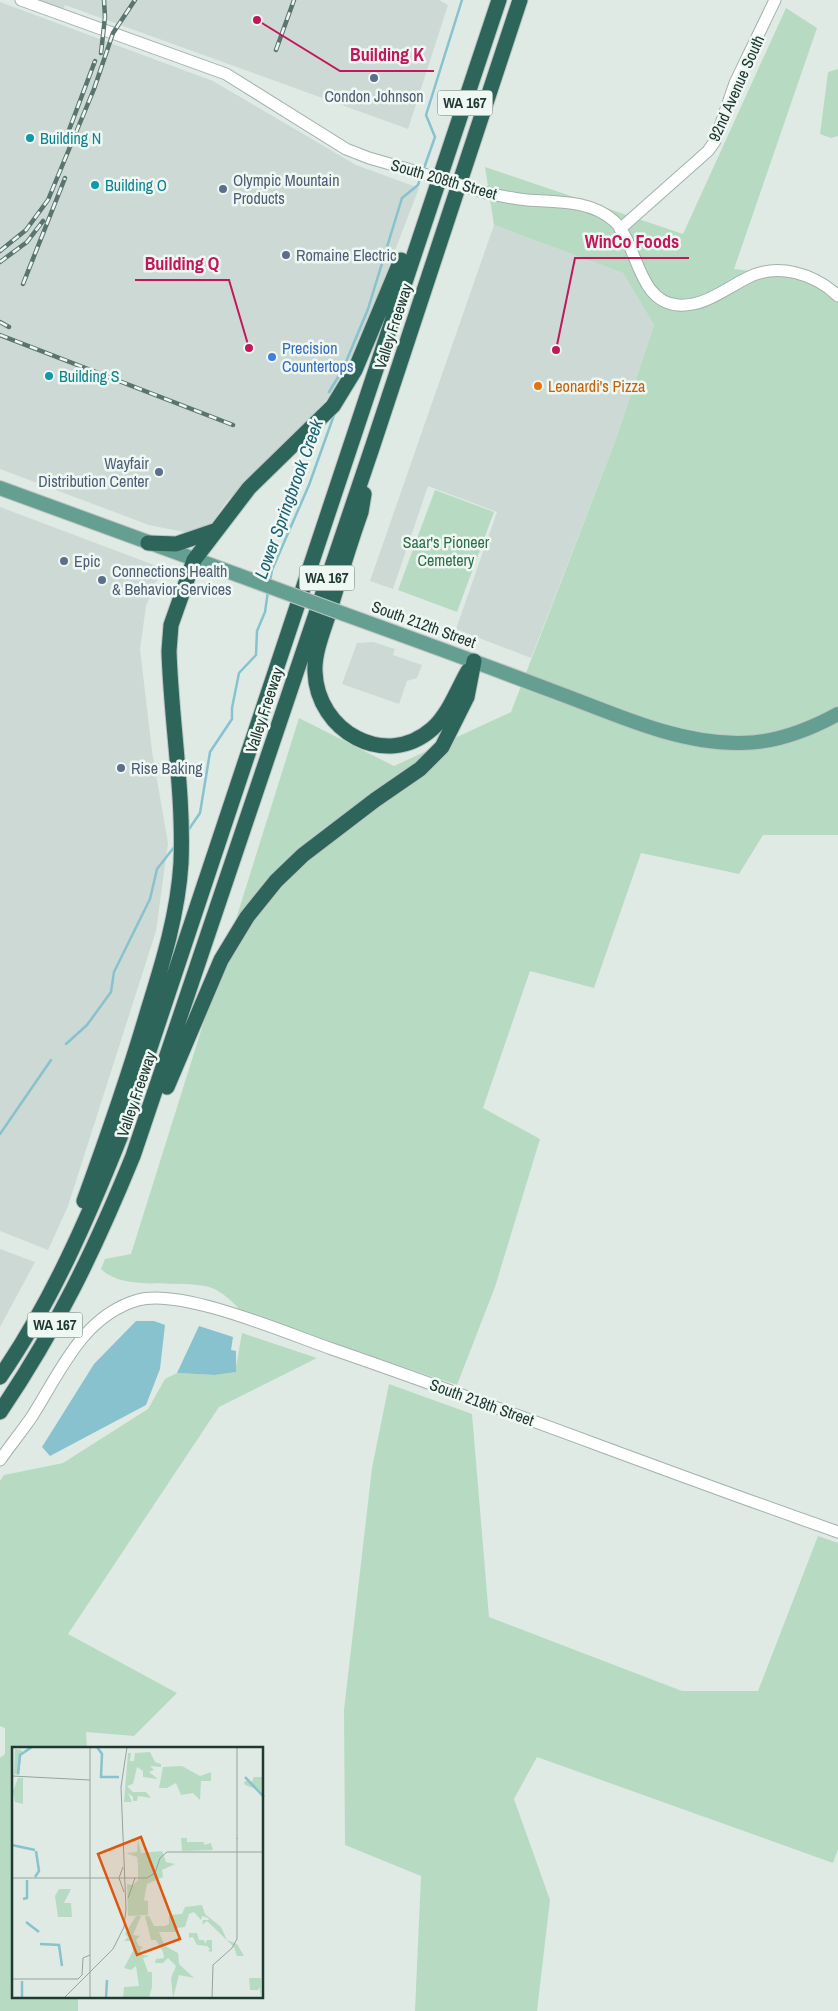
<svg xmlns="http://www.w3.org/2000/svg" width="838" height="2011" viewBox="0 0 838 2011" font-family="'Archivo Narrow',sans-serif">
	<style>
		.built { fill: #cdd9d4 }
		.green { fill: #b7dbc2 }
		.water { fill: #87c2ce }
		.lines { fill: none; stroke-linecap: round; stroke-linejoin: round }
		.stream { stroke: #87c2ce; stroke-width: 2.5 }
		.minor-casing { stroke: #a2b1ac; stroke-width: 13 }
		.major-casing { stroke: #bcc4c2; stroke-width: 16 }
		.highway-casing { stroke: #bcc4c2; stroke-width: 17 }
		.minor { stroke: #fff; stroke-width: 11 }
		.major { stroke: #649f91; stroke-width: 14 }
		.highway { stroke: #2d655b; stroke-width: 15 }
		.rail-casing { stroke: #5a756f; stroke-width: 4.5 }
		.rail { stroke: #eff7f3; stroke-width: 2.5; stroke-dasharray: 8; stroke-linecap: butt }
		.minor-bridge-casing { stroke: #a2b1ac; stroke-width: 13; stroke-linecap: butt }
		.major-bridge-casing { stroke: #bcc4c2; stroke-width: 16; stroke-linecap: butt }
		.minor-bridge { stroke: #fff; stroke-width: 11 }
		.major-bridge { stroke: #649f91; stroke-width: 14 }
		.service-dot { fill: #5c6f8a; stroke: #eff7f3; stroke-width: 2 }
		.culture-dot { fill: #0f9aa8; stroke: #eff7f3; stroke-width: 2 }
		.shop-dot { fill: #3f7fe0; stroke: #eff7f3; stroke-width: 2 }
		.food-dot { fill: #e8710a; stroke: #eff7f3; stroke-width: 2 }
		.labels { text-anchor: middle; stroke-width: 5; stroke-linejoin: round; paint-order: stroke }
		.shield { fill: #eff7f3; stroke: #5e726d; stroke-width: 1 }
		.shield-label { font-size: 15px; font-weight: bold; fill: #203933 }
		.street-label { font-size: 16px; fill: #203933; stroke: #eff7f3 }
		.service-label { font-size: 16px; fill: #4e5e75; stroke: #eff7f3; text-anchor: start }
		.culture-label { font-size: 16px; fill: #0d838f; stroke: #eff7f3; text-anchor: start }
		.shop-label { font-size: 16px; fill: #366cbe; stroke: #eff7f3; text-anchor: start }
		.food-label { font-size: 16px; fill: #c56008; stroke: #eff7f3; text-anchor: start }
		.park-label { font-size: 16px; fill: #2b6f47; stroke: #eff7f3 }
		.water-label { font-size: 18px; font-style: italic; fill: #1c6273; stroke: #eff7f3 }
		.inset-river { fill: none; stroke: #87c2ce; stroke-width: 2.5 }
		.inset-road { fill: none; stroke: #93a39e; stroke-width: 1 }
		.view { fill: #de570e; fill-opacity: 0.15; stroke: #de570e; stroke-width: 2.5 }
		.inset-edge { fill: none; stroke: #203933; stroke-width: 2.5 }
		.leader { fill: none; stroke: #c2185b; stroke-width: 2 }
		.callout-dot { fill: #c2185b; stroke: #eff7f3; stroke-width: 2 }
		.callout-label { font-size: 18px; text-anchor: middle; font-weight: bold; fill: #c2185b; stroke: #eff7f3; stroke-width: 5; stroke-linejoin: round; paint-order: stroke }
	</style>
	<rect width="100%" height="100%" fill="#dfeae5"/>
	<!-- built -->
	<path class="built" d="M34,0H439L448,5L408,129L65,5L63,11Z
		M0,2L213,81L356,165L419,188L349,370L323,404L227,501L209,527L194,534L149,525L0,469Z
		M494,225L623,273L654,325L616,439L531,658L456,629L497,512L428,486L393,589L370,581Z
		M0,507L162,568L146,606L140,649L152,751L168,843L156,931L68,1206L48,1250L0,1231Z
		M373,642L395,649L393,655L422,665L417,678L407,681L399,704L342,684L357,643Z
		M0,1249L35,1262L0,1327Z"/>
	<!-- green -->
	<path class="green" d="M786,8L817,28L734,269L812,278L838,300V835H763L739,874L641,853L594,988L530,971L483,1108L540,1139L495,1287L457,1385L243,1313C234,1303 222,1291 209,1287C180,1279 123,1292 101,1269L105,1259L131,1254L299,718L394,766L511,712L616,439L654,325L623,273L494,225L485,167L683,234Z
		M838,69V136L831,138L820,134L828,72Z
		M435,490L494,512L457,612L398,590Z
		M242,1333L317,1358L219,1407L68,1634L177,1693L134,1736L86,1732L87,1748H14V1997H78V2011H0V1758L5,1754V1728L0,1726V1481L4,1475L63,1463L148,1409L165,1379L177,1373L215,1375L235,1372Z
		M389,1384L472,1414L489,1617L682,1691H758L818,1536L838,1543V1849L833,1863L537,1757L514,1799L550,1900L537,2011H415L421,1876L345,1845L344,1710L372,1468Z"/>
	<!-- water -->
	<path class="water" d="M136,1321H154L165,1325L160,1369L146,1405L50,1456L42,1447L94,1364Z
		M199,1326L233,1337L231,1350L236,1351V1372L215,1375L177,1373Z"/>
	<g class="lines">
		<!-- stream -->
		<path class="stream" d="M423,171L435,137L426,115L462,0
			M329,392L343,369L368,309L402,198L418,185L421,176
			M270,581L272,570L309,485L334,415
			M187,832L200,813L210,752L232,719V708L239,673L256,655L257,631L265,612L268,591
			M66,1044L87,1025L111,992L114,972L150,899L157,869L175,846
			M0,1134L51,1060"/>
		<defs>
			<path id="minor" d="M21,0L226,74L346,149L369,158L404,168
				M486,193C499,195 513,199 527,200C556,202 591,200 614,221C638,243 637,302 678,305C704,307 725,289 747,278C778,262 815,274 838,296
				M620,229L708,151L715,141L735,83L775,0
				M0,1460C10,1446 21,1432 31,1418C60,1373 82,1316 138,1300C182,1288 286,1333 332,1349C501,1407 669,1473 838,1532"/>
			<path id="major" d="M0,488L238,575
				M344,614C416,640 487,666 558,693C615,714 675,743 737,743C773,744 807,731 838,714"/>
			<path id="highway" d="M364,494L361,512C349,546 339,579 329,613C323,632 314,653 315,672C317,731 385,770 432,729C449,714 457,690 468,671
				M148,543L176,544L214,531
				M167,1087L221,960L247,917L276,881L303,855L375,800L420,769L442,747L467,697L474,661
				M84,1201C107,1138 129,1075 148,1010C163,962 178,913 181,863C184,793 171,720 169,651L171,625L194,560L249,488L333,406L355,370L401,260
				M0,1377C51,1303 88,1218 121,1135L499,0
				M0,1412C57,1328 95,1249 133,1156L373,445L520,0"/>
		</defs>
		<!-- minor casing -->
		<use href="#minor" class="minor-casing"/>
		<!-- major casing -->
		<use href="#major" class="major-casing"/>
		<!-- highway casing -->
		<use href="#highway" class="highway-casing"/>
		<!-- minor -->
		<use href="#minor" class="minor"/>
		<!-- major -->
		<use href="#major" class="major"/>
		<!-- highway -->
		<use href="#highway" class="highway"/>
		<defs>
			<path id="rail" d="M276,50L294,0
				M101,53L105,17L104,0
				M66,138L95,61
				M0,251L26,230L48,200L94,89L113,33L135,0
				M0,262L27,242L43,221
				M23,284L65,178
				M0,322L9,327
				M0,335L233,425"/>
		</defs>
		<!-- rail casing -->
		<use href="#rail" class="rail-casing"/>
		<!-- rail -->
		<use href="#rail" class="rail"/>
		<defs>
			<path id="minor-bridge" d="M404,168L486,193"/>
			<path id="major-bridge" d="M238,575L344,614"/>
		</defs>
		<!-- minor-bridge casing -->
		<use href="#minor-bridge" class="minor-bridge-casing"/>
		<!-- major-bridge casing -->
		<use href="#major-bridge" class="major-bridge-casing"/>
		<!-- minor-bridge -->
		<use href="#minor-bridge" class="minor-bridge"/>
		<!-- major-bridge -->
		<use href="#major-bridge" class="major-bridge"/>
	</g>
	<!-- markers -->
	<g class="service-dot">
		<circle cx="374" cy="78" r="5"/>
		<circle cx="223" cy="189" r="5"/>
		<circle cx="286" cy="255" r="5"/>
		<circle cx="159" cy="472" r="5"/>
		<circle cx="64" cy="561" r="5"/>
		<circle cx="102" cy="580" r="5"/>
		<circle cx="121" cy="768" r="5"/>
	</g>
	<g class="culture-dot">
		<circle cx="30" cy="138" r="5"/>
		<circle cx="95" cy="185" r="5"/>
		<circle cx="49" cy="376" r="5"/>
	</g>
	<circle class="shop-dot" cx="272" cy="357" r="5"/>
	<circle class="food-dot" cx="538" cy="386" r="5"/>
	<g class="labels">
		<!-- shield labels -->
		<g class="shield">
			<rect x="437.5" y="90.5" width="55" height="25" rx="4"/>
			<rect x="299.5" y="565.5" width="55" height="25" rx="4"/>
			<rect x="27.5" y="1312.5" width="55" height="25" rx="4"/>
		</g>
		<g class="shield-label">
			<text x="465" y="108">WA 167</text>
			<text x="327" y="583">WA 167</text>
			<text x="55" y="1330">WA 167</text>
		</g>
		<!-- street labels -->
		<g class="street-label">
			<text transform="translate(736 88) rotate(-66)" y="6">92nd Avenue South</text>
			<text transform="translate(444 179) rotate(16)" y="6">South 208th Street</text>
			<text transform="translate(393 326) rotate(-72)" y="6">Valley Freeway</text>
			<text transform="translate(424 624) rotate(20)" y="6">South 212th Street</text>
			<text transform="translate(264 710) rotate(-72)" y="6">Valley Freeway</text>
			<text transform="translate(136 1094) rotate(-71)" y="6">Valley Freeway</text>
			<text transform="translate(482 1402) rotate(20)" y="6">South 218th Street</text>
		</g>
		<!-- service labels -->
		<g class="service-label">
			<text x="374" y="102" text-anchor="middle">Condon Johnson</text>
			<text x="233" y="186">Olympic Mountain<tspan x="233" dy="18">Products</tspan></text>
			<text x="296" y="261">Romaine Electric</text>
			<text x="149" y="469" text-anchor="end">Wayfair<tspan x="149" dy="18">Distribution Center</tspan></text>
			<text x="74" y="567">Epic</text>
			<text x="112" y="577">Connections Health<tspan x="112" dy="18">&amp; Behavior Services</tspan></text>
			<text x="131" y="774">Rise Baking</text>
		</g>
		<!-- culture labels -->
		<g class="culture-label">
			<text x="40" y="144">Building N</text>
			<text x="105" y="191">Building O</text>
			<text x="59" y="382">Building S</text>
		</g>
		<!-- shop labels -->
		<g class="shop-label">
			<text x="282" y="354">Precision<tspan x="282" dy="18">Countertops</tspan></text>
		</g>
		<!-- food labels -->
		<g class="food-label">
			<text x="548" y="392">Leonardi's Pizza</text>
		</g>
		<!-- park labels -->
		<g class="park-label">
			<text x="446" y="548">Saar's Pioneer<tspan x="446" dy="18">Cemetery</tspan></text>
		</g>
		<!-- water labels -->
		<g class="water-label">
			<text transform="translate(289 499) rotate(-70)" y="6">Lower Springbrook Creek</text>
		</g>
	</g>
	<!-- overview -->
	<g transform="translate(12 1747)">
		<rect width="251" height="251" fill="#dfeae5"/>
		<path d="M3,2L10,3L7,28L2,27ZM138,5L143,15L149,17V20L138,19L142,23L137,25L146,32L131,30V24L125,20L121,37L115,39L121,45H134L139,51L126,49L125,54H121V50L116,46L120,55H112L116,6H119L118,14H122L123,6ZM170,19L188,29L199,25V34H189L188,53L181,46L169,48L164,36L155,41H147L151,20ZM242,30H251V64L250,50L244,42L233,38L232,35L236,33L239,36ZM6,31H11V57L3,55L1,44ZM169,91H175V95H192V98L199,96L201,103L170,104ZM126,92L129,106L150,104L154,115L163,117L150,123L151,130L135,137L132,153L136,154V168L116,169L115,137L121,138L126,133V117L125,110L114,106L125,105ZM47,142H59L52,156H59L60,170H46L43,149ZM190,158L193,167L209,180L215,193L225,197L232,209H225L222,200L195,174L190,178L191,173H197L196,171L190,169L189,173L182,165L177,167L173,180L165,181L164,185H147L153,199L166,206L167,217L182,231L167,228L161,251L159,231L164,219L156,211L151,216H143L144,212L152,211L151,205L144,193H139L133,169H137L142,179H153L157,177V168L170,167L173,160ZM124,169H129L121,188L128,189L124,193L127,199L131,200L128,203L130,208L138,209L131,211L136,225H140V240L137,251H111L112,240L127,239L124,219L119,223L112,221L121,204L120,194H112L116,190L113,187ZM177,186H185L187,193H192L193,197L195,193H200V205L196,204L198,202L195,199L185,198L181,190L177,191ZM237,231H249V251L248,244L243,246L248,244V240L246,243H238Z" fill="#b7dbc2"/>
		<path class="inset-river" d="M85,0L90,7L89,30H107M6,27L8,8L20,0M233,30L252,50M0,98L23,103M23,130L27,124L24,104M11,152L15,151V133M14,175L27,185M28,197L47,198L50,219M10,234V251M94,251L95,233"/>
		<path class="inset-road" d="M225,0V92M0,29L78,33M111,120L107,131L112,145M0,131H135L143,126L148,111L155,105H252M116,151L123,131M0,232H66L70,228L71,211L78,208M52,251L101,202L112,180L114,162L109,40L115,0M78,251V0M200,251L201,218L220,201L225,192V91"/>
		<path class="view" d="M129,90L168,192L125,208L86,107Z"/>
		<rect width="251" height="251" class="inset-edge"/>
	</g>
	<!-- callouts -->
	<path class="leader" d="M257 20L340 71H434M556 350L575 258H689M249 348L229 280H135"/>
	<g class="callout-dot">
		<circle cx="257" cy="20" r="5"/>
		<circle cx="556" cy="350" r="5"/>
		<circle cx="249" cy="348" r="5"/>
	</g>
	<g class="callout-label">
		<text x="387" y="61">Building K</text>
		<text x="632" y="248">WinCo Foods</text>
		<text x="182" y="270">Building Q</text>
	</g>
</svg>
